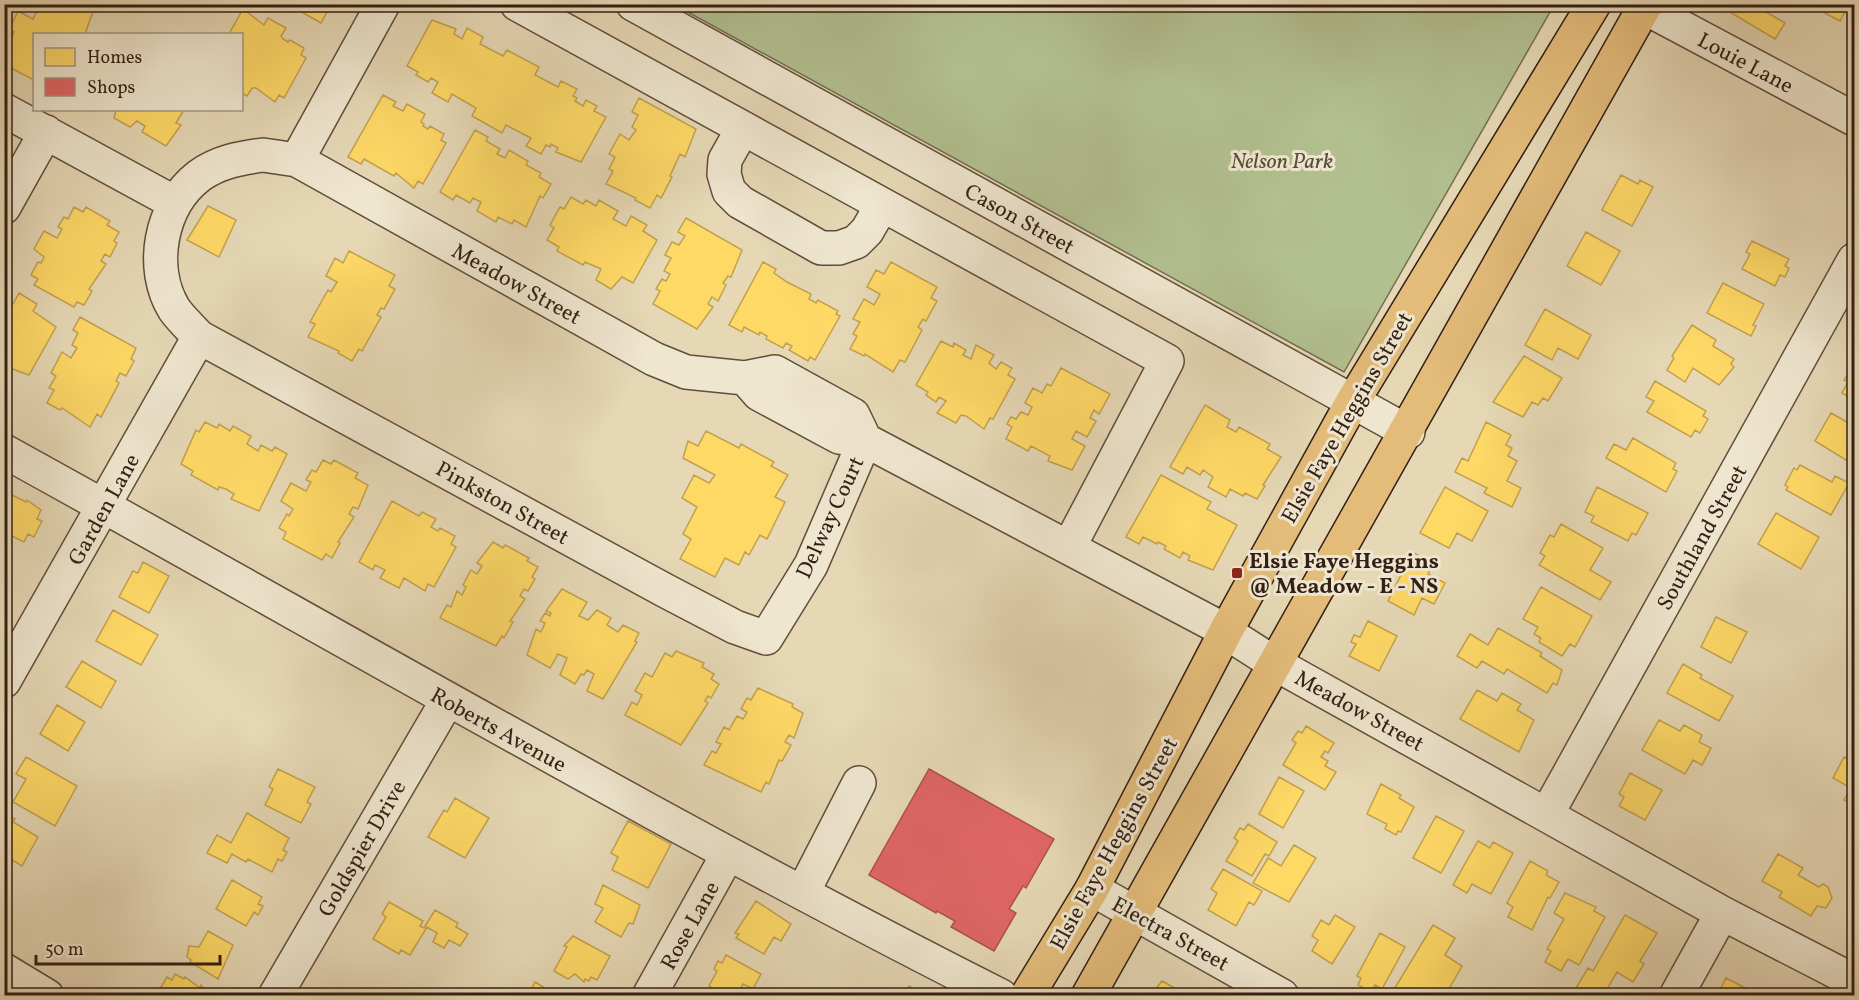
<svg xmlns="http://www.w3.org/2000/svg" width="1859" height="1000" viewBox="0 0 1859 1000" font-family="Vollkorn,serif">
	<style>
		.green { fill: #b2bf8f; stroke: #726f52; stroke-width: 1.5 }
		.homes { fill: #ffd966; stroke: #c2a14e; stroke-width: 1.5 }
		.shops { fill: #e06666; stroke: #ac514e; stroke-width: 1.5 }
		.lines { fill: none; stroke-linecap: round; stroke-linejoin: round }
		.minor-casing { stroke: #5f4d3d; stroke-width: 36 }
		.major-casing { stroke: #321f15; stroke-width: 36 }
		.minor { stroke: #efe6cf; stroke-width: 33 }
		.major { stroke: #e3bc7a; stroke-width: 33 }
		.poi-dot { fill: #8f2418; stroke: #efe6cf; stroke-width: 2 }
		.labels { text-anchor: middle; stroke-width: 6; stroke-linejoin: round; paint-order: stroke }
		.street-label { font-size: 22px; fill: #321f15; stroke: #efe6cf }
		.park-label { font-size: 22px; font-style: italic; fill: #584f3a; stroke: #efe6cf }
		.poi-label { font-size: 22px; font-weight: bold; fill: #321f15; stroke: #efe6cf; text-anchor: start }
	</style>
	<rect width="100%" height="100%" fill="#e6d8b5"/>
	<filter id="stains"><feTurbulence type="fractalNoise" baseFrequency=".00333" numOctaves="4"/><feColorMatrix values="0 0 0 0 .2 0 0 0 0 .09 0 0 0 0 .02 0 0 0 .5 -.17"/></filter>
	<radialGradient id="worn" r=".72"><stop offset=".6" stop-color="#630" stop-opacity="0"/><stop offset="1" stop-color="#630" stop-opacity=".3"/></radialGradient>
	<!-- green -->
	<path class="green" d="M675,5H1554L1344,372Z"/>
	<!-- homes -->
	<path class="homes" d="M34,4H81L93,11L85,34H34V80L7,66L11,60L4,56L14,32L9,30L18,11L33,19L37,11L32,8Z
		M299,4H331L321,23L298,10Z
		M1763,4L1761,9L1785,23L1775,39L1718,5Z
		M1822,4H1848L1854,8V13L1846,10L1840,21L1819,10Z
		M243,9L264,25L268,18L286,28L281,36L283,39L288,42L290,40L304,48L301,55L306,58L284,98L279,95L275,102L256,88H252L247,96L242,93V34H229Z
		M432,20L456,29L454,34L462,39L467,28L483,37L480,44L503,56L507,50L539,67L535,75L558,87L561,81L577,89L573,96L577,98L575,101L583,106L586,100L597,106L594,111L606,117L581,162L556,152L558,148L551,144L550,147L546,145L541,154L526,146L531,138L506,125L502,133L472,116L476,108L452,94L448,102L432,93L438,82L431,78L428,82L416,75L418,72L407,66Z
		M383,95L396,102L393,106L403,111L407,104L425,114L421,122L424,124L423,126L428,129L430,126L444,134L441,140L446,143L423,184L418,181L414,188L396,173L394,176L364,159L361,164L348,157Z
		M639,98L696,129L685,157L680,154L670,176L672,177L661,198L657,195L650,208L635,200L636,198L606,184L613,171L609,169L615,157L609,154L620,134L629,140L636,130L632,127L638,115L632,112Z
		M116,110H184L176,123L181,125L166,146L142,132L145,126L137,121L130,127L114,118Z
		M475,130L488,137L486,141L500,149L497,154L505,158L509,150L528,161L526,165L541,173L539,177L551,184L543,198L540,196L526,227L514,220L512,224L498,217L496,222L477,211L481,202L473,198L470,203L456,195L453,200L440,192Z
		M1621,175L1638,184L1640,180L1653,187L1632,226L1602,210Z
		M571,197L583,204L586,200L596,206L599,200L618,211L613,219L626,226L631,216L647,225L643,231L657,240L633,283L622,277L611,289L596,280L601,269L585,262L583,265L557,251L559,247L547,240L554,228L550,225L560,207L564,209Z
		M208,206L236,220L219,257L187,240Z
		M74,207L83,212L86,207L110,221L107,225L119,232L114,241L117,243L110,257L105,254L101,261L106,264L89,289L92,291L84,305L77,302L74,307L34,285L38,279L31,275L38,262L41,263L44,257L34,249L44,231L57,238L62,229L58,227L64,217L68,219Z
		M686,218L742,250L731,277L728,276L723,283L726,285L718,301L712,297L708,304L713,307L697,329L653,304L660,291L656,289L662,279L666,281L670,274L664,271L671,258L665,255L672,242L679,245L685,236L678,232Z
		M1586,232L1620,251L1601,285L1567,266Z
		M1752,241L1789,259L1785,266L1789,268L1785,277L1780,275L1775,286L1742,269L1750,254L1746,252Z
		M349,251L395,275L389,286L395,289L384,309L381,308L377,315L381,317L362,351L359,349L352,361L338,353L339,351L308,337L315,324L310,322L328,290L331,292L337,282L326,276L335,258L343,263Z
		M763,262L776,269L774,273L787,282L811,294L809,299L816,303L818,300L838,311L836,314L840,316L815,360L810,357L808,361L789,350L792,346L786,343L783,348L766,339L767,336L760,332L759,335L744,327L742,332L729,325Z
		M891,262L937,287L931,298L937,301L926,321L923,319L918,327L922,330L905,362L900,360L893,372L865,354L864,356L850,349L857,336L853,334L860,322L853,319L864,299L874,305L880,294L867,287L876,270L884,274Z
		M1723,283L1764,304L1753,325L1756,326L1751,336L1707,313Z
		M19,293L37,304L33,311L56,327L29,375L4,366V295L13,304Z
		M1545,309L1591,335L1578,359L1558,348L1552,360L1525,345Z
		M80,317L136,348L131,359L134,361L126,376L120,373L116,381L119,383L101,417L97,414L90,427L62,408L60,410L47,403L54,390L49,388L56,376L51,373L62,352L71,358L77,348L72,345L78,333L73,330Z
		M1692,325L1716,340L1713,346L1734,359L1731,364L1734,367L1719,385L1693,368L1685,382L1667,370L1674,358L1672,356Z
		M941,341L953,347L954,343L966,350L963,355L971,359L976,345L994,355L989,363L996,369L1001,362L1012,368L1008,375L1015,379L993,419L990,418L984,429L966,416L961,415L956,423L937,413L946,401L939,397L936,402L926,395L928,392L916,385Z
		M1524,356L1562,378L1548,401L1543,398L1538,405L1532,402L1523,417L1493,402Z
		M1061,368L1110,394L1099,414L1094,410L1090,418L1096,421L1087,437L1076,431L1072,439L1085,446L1072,470L1048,461L1050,456L1031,446L1028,451L1006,439L1012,427L1007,424L1011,417L1016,419L1021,412L1028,415L1032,407L1025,403L1033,388L1042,393L1047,384L1051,386Z
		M1854,369V400L1842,393L1848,382L1844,380L1849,372L1852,374Z
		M1655,381L1706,411L1703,416L1708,419L1700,433L1695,430L1691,437L1647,412L1654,401L1646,397Z
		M1205,405L1230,420L1227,427L1236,432L1239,427L1270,444L1267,449L1281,457L1263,485L1265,486L1257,499L1245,493L1243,496L1230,489L1226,497L1208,487L1213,477L1203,470L1200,475L1187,467L1183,474L1170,467Z
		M1831,413L1854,426V465L1815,441Z
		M205,422L217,428L219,424L230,431L233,426L251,436L247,444L258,451L261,445L272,451L275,447L287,454L259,511L231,499L234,494L226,489L219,487L218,490L191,475L193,471L181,464L196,430L199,432Z
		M1486,422L1511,435L1506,445L1512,448L1508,456L1517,461L1507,481L1521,488L1512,507L1484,493L1487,488L1455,472L1462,458L1468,461Z
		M706,431L739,448L741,444L774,462L771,466L788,475L775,497L785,502L767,539L760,535L749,555L745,552L739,565L725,558L715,577L680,559L691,539L683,534L697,507L682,498L694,475L709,483L715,475L683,458L688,441L698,446Z
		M1633,438L1676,463L1673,469L1677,471L1666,492L1606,458L1614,444L1626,450Z
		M323,460L331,464L334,460L358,473L355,478L368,485L358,509L353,507L349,514L354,517L338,542L340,543L332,558L326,554L322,560L283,539L286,532L279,528L287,514L289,516L293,509L281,501L291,483L306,491L311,482L306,480L312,470L316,472Z
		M1800,465L1832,482L1835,476L1849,483L1831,515L1786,490L1788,487L1785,485L1794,468L1797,470Z
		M1161,475L1211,502L1207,509L1237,525L1213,570L1188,560L1190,556L1183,552L1180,558L1164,549L1166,546L1158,542L1157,544L1143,537L1139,544L1126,537Z
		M1445,487L1488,511L1472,541L1457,533L1449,548L1420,533Z
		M1597,487L1648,513L1636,535L1632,533L1628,541L1591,522L1594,516L1585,512Z
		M4,491L26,502L27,500L41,510L37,519L42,521L34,537L28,534L24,542L4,532Z
		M392,501L419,516L422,512L436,519L431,527L438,531L440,528L455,536L451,544L456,547L434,587L428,584L425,591L404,578L399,588L380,578L385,570L375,565L373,570L359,562Z
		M1776,513L1819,537L1801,569L1758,544Z
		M1561,524L1603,548L1590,570L1611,582L1600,600L1539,565L1545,556L1540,553L1550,535L1554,537Z
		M493,542L503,548L505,545L529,558L527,561L538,567L532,577L535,579L528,591L524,589L520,596L525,599L510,621L513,622L504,638L502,636L496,646L440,618L447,605L451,607L457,591L462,595L466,587L463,585L471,570L477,574L482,566L477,563Z
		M1410,551L1433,563L1428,574L1445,583L1434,604L1422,598L1414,615L1388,601L1403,571L1396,567L1399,561L1403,562Z
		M143,562L169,576L149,613L119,597L133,571L138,573Z
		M1541,587L1592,616L1575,647L1570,644L1562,656L1539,642L1541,638L1534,634L1538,627L1523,619Z
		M562,589L587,602L579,616L588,620L597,610L611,618L607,625L618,632L623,625L639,633L635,641L637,642L603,699L587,691L594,674L587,670L584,675L581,674L575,684L560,675L567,658L558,654L550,668L527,655L536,629L541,632L545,623L540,621L545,613L550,616L551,613L546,611Z
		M113,610L158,635L141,665L96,641Z
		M1716,617L1747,632L1731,663L1701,647Z
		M1368,621L1397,636L1379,671L1349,656L1356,644L1351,642L1354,635L1360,637Z
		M1498,628L1542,653L1540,656L1562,670L1557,685L1553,683L1547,693L1507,669L1504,674L1482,661L1477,668L1457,656L1470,634L1488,645Z
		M676,651L704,663L702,667L714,674L711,679L719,684L711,698L708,696L705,701L708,703L681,745L625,715L632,702L637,705L642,695L635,691L645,673L652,677L665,653L672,657Z
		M82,661L116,681L101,708L66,687Z
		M1683,664L1702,675L1700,678L1733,696L1719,721L1667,693Z
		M758,688L793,704L792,707L803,713L794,738L789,735L785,742L791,745L782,761L779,760L769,784L766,782L761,792L704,765L712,751L716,753L721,744L716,742L724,727L729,730L737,716L743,719L747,712L741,709L747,698L751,700Z
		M1477,690L1497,701L1502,693L1521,704L1517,710L1534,720L1519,752L1460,719Z
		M57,705L85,722L68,751L40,734Z
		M1659,720L1680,731L1684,725L1702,735L1699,742L1711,748L1702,765L1693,760L1685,774L1642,750Z
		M1306,726L1334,743L1328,753L1325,751L1321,757L1328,761L1325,766L1336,772L1325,790L1283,765L1296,743L1292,740L1298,731L1302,733Z
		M26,757L77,786L55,826L13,802L26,779L16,774Z
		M1844,757L1854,763V805L1844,800L1851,788L1833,778Z
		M278,769L315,787L307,802L311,804L301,823L265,805L273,789L269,787Z
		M1630,773L1662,790L1645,820L1619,806L1624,797L1619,794Z
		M1279,777L1304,791L1283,828L1259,814Z
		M1381,784L1401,795L1399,798L1414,807L1401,832L1398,831L1396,835L1385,829L1387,824L1367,814Z
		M455,798L489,818L465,858L428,837L444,810L447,812Z
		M247,813L289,838L283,850L287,852L282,861L278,859L272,872L248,859L246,862L232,854L227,863L207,853L217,835L231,843Z
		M4,815L15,819L13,822L38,837L22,866L4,855Z
		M1436,816L1464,831L1441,873L1413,858Z
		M628,821L671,844L648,888L612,870L618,857L611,853Z
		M1248,824L1277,842L1269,856L1265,854L1252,876L1226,861L1238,841L1234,838L1240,828L1244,830Z
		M1478,841L1490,848L1493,842L1513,853L1491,894L1472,884L1467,893L1453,885Z
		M1294,845L1316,858L1289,902L1253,883L1268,858L1281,866Z
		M1778,854L1803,868L1798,875L1819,887L1823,884L1828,887L1832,898L1826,908L1817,906L1811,916L1779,897L1782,892L1762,881Z
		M1530,861L1548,871L1546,875L1559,882L1550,898L1548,897L1532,930L1508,917L1513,907L1507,903Z
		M1223,869L1262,891L1254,905L1249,902L1236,926L1208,910L1217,893L1211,889Z
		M232,880L262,897L258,904L263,906L258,915L254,912L246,926L216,909Z
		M603,885L640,905L633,924L629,923L621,937L595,922L603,908L595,904Z
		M1565,893L1596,907L1594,911L1605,917L1579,965L1568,959L1561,971L1545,962L1551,951L1547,949L1564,919L1554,913Z
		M756,901L791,924L781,941L774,937L764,954L736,938L739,934L735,933Z
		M389,902L423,921L420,926L424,928L435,910L458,923L456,927L468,934L460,946L449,940L444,948L433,942L437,933L427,927L410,955L401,950L399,954L373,939L386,917L382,914Z
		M1335,915L1355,927L1332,964L1312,951L1318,940L1312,936L1321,920L1329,925Z
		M1625,915L1657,933L1640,961L1644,964L1633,982L1617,972L1603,996L1573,993L1588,968L1593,971Z
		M1433,925L1455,938L1445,955L1462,966L1445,996H1390Z
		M208,931L233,945L218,979L190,962L191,960L187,957L189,946L199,947Z
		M1380,933L1405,947L1382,989L1375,985L1371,992L1358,985L1361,978L1357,976Z
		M573,936L610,956L597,980L591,977L589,981L585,979L584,982L575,974L568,979L554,971L567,947L564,946Z
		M726,955L761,974L753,989L743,984L737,996H726L709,986L717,971L714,969L718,961L722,963Z
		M175,974L184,979L185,977L200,988L201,985L210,996H163L166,992L160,989L167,977L172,980Z
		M1726,978L1759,995L1717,996Z
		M1162,981L1187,995L1150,996Z
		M535,982L558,996H528Z
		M909,986L926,996H903Z"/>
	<!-- shops -->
	<path class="shops" d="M929,769L1054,839L1026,888L1023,886L1009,909L1016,913L994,951L951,927L955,921L937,911L936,913L869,875Z"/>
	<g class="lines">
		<defs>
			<path id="minor" d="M517,4L1167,361L1069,547
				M633,4L1408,432
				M1638,4L1854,119
				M4,110L175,203
				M743,128L725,160L724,174L729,191L740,202L821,248H839L856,242L867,231L882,205
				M263,155L297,160L654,359L686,372L745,378L775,372L853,415L865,440L811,565L766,638L735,627L666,591L199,337C191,328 181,319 174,309C149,268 160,206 199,176C218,162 240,158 263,155Z
				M297,160L383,4
				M4,207L46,132
				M745,378L759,394L839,437L865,440L1213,624L1274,663L1722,913L1854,981
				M4,451C336,634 662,825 1001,996
				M4,681L199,337
				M1547,814L1854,260
				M1092,889L1282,996
				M803,892L859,783
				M4,970L47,996
				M275,996L447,701
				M649,996L728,854
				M1676,996L1722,913"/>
			<path id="major" d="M1027,996L1092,889L1226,631L1353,401L1594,4
				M1088,996L1646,4"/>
		</defs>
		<!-- minor casing -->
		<use href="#minor" class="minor-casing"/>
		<!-- major casing -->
		<use href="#major" class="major-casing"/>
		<!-- minor -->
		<use href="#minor" class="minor"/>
		<!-- major -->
		<use href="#major" class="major"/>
	</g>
	<!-- markers -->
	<rect class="poi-dot" x="1231" y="567" width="12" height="12" rx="3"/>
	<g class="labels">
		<!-- street labels -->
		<g class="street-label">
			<text transform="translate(1746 62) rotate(28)" y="8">Louie Lane</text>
			<text transform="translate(1020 218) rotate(29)" y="8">Cason Street</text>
			<text transform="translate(517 283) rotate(29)" y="8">Meadow Street</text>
			<text transform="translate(1346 417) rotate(-60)" y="8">Elsie Faye Heggins Street</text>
			<text transform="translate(503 502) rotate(29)" y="8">Pinkston Street</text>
			<text transform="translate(103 509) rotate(-61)" y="8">Garden Lane</text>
			<text transform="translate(829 517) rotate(-65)" y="8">Delway Court</text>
			<text transform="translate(1701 537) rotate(-61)" y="8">Southland Street</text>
			<text transform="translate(1360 710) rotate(29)" y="8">Meadow Street</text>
			<text transform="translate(499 729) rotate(29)" y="8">Roberts Avenue</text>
			<text transform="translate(1113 843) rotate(-61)" y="8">Elsie Faye Heggins Street</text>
			<text transform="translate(361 848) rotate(-60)" y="8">Goldspier Drive</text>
			<text transform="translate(689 925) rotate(-61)" y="8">Rose Lane</text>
			<text transform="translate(1171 933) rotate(29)" y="8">Electra Street</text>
		</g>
		<!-- park labels -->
		<g class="park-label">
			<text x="1282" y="168">Nelson Park</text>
		</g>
		<!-- poi labels -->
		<g class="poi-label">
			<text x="1249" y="568">Elsie Faye Heggins<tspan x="1249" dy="25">@ Meadow - E - NS</tspan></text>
		</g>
	</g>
	<!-- margin -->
	<rect width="1859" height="1000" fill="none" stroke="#e6d8b5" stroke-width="24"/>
	<rect x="6" y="6" width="1847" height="988" fill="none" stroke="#321f15" stroke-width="3"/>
	<rect x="12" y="12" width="1835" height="976" fill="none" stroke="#321f15" stroke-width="1.5"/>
	<!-- legend -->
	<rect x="33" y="33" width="210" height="78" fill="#efe6cf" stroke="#a39685" stroke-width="1.5"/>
	<rect x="45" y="48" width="30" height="18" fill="#ffd966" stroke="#a39685" stroke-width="1.5"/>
	<text x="87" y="63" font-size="18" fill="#321f15">Homes</text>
	<rect x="45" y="78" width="30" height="18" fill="#e06666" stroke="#a39685" stroke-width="1.5"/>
	<text x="87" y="93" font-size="18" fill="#321f15">Shops</text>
	<!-- scale -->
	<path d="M36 955v9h184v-9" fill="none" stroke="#321f15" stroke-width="3"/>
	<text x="45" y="955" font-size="18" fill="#321f15" stroke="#efe6cf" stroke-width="4.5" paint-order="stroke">50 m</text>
	<rect width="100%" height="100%" filter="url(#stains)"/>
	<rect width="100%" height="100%" fill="url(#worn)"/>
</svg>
